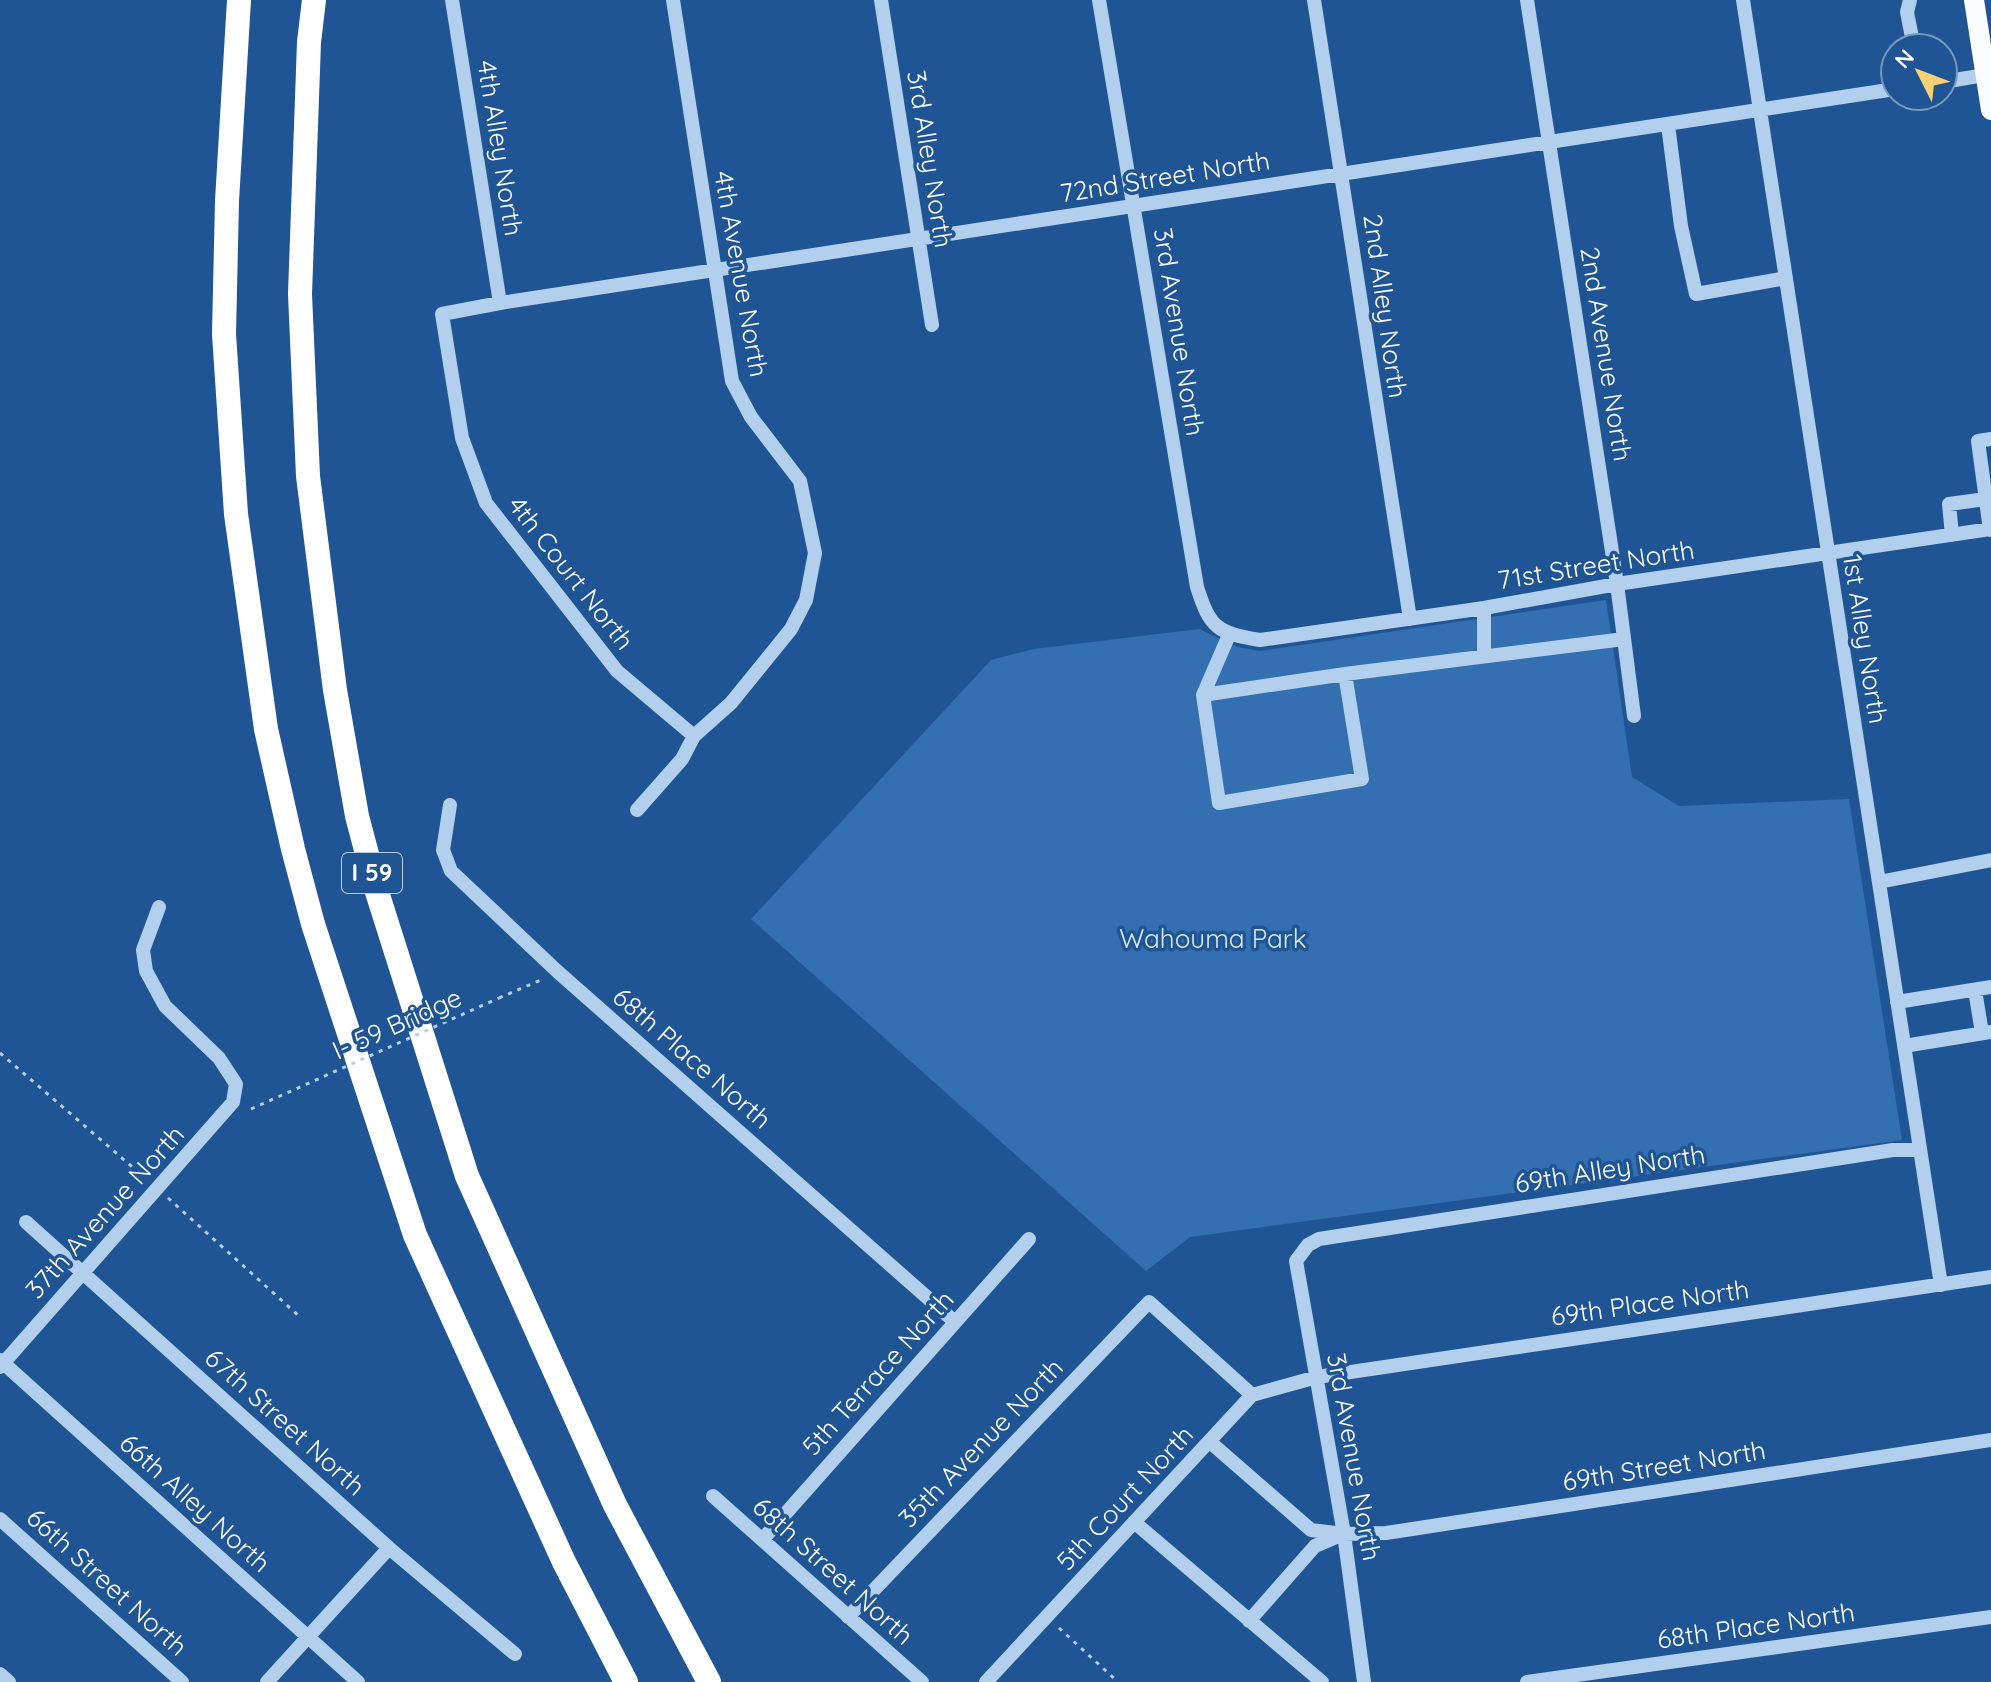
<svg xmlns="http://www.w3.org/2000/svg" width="1991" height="1682" viewBox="0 0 1991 1682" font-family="Quicksand,sans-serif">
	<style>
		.green { fill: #346fb2 }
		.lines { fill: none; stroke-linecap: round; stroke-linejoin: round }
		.path { stroke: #b3cfee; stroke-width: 3; stroke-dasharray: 4 6; stroke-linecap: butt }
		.minor { stroke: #b3cfee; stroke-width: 14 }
		.major { stroke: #fafcff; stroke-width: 20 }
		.highway { stroke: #fff; stroke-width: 24 }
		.path-bridge { stroke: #b3cfee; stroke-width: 3; stroke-dasharray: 4 6; stroke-linecap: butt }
		.labels { text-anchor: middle; stroke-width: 7; stroke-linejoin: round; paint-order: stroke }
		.shield { fill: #1f5595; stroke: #bcccdf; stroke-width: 2 }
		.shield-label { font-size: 24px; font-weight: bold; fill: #fff }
		.street-label { font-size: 26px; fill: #fff; stroke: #1f5595 }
		.park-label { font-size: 26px; fill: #d9e9fa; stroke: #1f5595 }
	</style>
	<rect width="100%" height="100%" fill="#1f5595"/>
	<!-- green -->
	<path class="green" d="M1606,600L1632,777L1679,806L1849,799L1902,1140L1190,1237L1146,1271L751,919L991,660L1034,649L1199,629L1237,647L1260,651Z"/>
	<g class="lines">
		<!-- path -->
		<path class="path" d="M499,998L543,979
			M0,1053L144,1177
			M168,1198L299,1316
			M1059,1628L1118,1682"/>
		<!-- minor -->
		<path class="minor" d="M452,0L500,303
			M881,0L932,325
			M1099,0L1197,587C1210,628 1217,633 1260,640L1484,608L1617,584L1991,529
			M1314,0L1410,619
			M1527,0L1617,584L1634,716
			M1743,0L1941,1285
			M1910,0L1907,12L1914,48
			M1943,82L1991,74
			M1668,125L1681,226L1696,294L1786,278
			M1990,530L1978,441L1991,439
			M1952,535L1949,504L1986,499
			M1484,656V608
			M1345,674L1362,779L1219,803L1203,695L1345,674L1624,639
			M1203,695L1229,635
			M694,736L617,671L486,503L462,438L442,314L500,303L1895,89
			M450,805L443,850L451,871L558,972L955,1322
			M637,810L682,759L694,736L731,703L791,629L806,600L815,553L800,481L751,417L732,381L673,0
			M1879,882L1991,860
			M1975,990L1982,1033
			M1897,1002L1991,987
			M1904,1046L1991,1032
			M26,1222L389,1548L515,1654
			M0,1360L358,1682
			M0,1367L233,1102L236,1084L219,1058L165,1006L146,971L143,950L159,907
			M1210,1442L1311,1530L1344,1534L1386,1533L1991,1440
			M713,1496L922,1682
			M0,1519L182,1682
			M1134,1522L1322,1682
			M763,1539L1029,1239
			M848,1617L1149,1302L1252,1395
			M1249,1621L1315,1546L1343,1534
			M0,1674L9,1682
			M267,1682L389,1548
			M986,1682L1252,1395L1317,1377L1991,1277
			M1364,1682L1344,1534L1296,1261L1308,1245L1319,1239L1893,1150H1920
			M1527,1682L1991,1617"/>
		<!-- major -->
		<path class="major" d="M1974,0L1991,110"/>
		<!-- highway -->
		<path class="highway" d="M239,0L227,201L224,334L236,514L266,729L293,849L313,924L415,1235L564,1562L626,1682
			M314,0L309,42L300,294L308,476L335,690L357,816L377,892L467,1176L615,1505L709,1682"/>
		<!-- path-bridge -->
		<path class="path-bridge" d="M251,1109L499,998"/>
	</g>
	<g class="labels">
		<!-- shield labels -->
		<rect class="shield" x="342" y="853" width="60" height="40" rx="6"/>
		<g class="shield-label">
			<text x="372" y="881">I 59</text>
		</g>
		<!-- street labels -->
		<g class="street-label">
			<text transform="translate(500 148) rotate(81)" y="9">4th Alley North</text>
			<text transform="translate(930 159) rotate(81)" y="9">3rd Alley North</text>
			<text transform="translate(1165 177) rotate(-9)" y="9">72nd Street North</text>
			<text transform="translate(741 274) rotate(80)" y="9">4th Avenue North</text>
			<text transform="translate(1385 306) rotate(82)" y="9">2nd Alley North</text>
			<text transform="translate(1179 332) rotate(81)" y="9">3rd Avenue North</text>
			<text transform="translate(1606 354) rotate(81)" y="9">2nd Avenue North</text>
			<text transform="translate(1596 565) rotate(-9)" y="9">71st Street North</text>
			<text transform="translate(571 573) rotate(52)" y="9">4th Court North</text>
			<text transform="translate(1865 639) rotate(81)" y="9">1st Alley North</text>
			<text transform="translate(397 1024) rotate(-24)" y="9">I- 59 Bridge</text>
			<text transform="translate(692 1058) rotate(41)" y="9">68th Place North</text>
			<text transform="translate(1610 1169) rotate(-9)" y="9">69th Alley North</text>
			<text transform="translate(105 1212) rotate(-48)" y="9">37th Avenue North</text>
			<text transform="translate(1650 1303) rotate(-8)" y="9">69th Place North</text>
			<text transform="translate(878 1373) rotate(-48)" y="9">5th Terrace North</text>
			<text transform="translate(285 1422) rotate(42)" y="9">67th Street North</text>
			<text transform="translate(981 1443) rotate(-46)" y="9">35th Avenue North</text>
			<text transform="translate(1354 1457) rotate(80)" y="9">3rd Avenue North</text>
			<text transform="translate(1664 1466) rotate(-9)" y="9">69th Street North</text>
			<text transform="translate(1125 1498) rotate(-47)" y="9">5th Court North</text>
			<text transform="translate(195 1503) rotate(42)" y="9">66th Alley North</text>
			<text transform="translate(833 1571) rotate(42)" y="9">68th Street North</text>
			<text transform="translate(107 1582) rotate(42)" y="9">66th Street North</text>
			<text transform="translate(1756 1626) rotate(-8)" y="9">68th Place North</text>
		</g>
		<!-- park labels -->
		<g class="park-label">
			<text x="1213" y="948">Wahouma Park</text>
		</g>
	</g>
	<!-- north arrow -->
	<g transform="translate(1919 72) rotate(312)"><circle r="38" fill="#1f5595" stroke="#7999bf" stroke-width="2"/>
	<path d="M0-6L14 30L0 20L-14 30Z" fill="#fcd173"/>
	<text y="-12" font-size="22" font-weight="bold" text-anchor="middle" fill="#ffffff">N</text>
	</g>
</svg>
